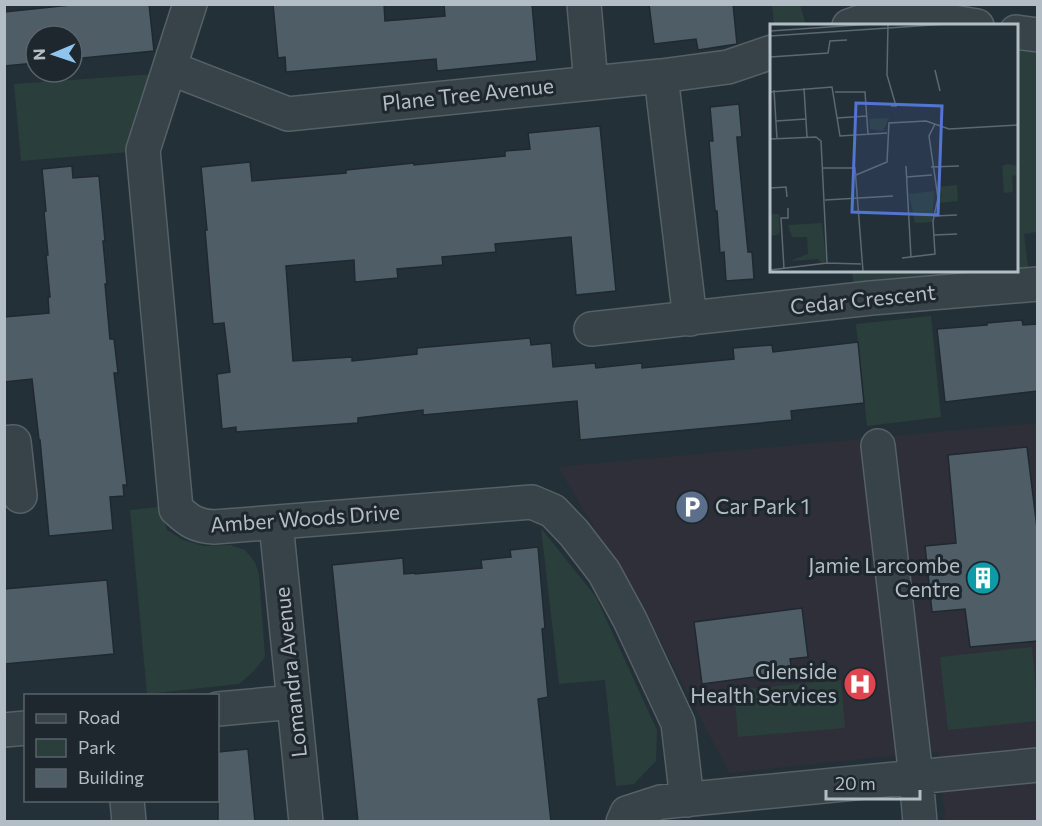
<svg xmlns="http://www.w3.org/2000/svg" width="1042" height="826" viewBox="0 0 1042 826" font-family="Commissioner,sans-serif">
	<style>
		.medical { fill: #2f2f3a }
		.green { fill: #2a3e3b }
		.building { fill: #4f5d67; stroke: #1f292f; stroke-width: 1.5 }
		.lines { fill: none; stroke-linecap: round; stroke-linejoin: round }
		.minor-casing { stroke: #566066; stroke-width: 36 }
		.minor { stroke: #374249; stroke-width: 33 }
		.labels { text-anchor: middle; stroke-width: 6; stroke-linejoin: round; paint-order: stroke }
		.street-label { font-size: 21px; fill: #b3bdc5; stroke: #1d272d }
		.poi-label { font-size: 21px; fill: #b3bdc5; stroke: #1d272d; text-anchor: end }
		.inset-road { fill: none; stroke: #5d6870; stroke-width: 1.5 }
		.view { fill: #5275d1; fill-opacity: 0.15; stroke: #5275d1; stroke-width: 3 }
		.inset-edge { fill: none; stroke: #b3bdc5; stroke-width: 3 }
	</style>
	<rect width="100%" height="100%" fill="#243038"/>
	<!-- medical -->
	<path class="medical" d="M1037,423V821H945L939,751L729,773L648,617L558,467Z"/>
	<!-- green -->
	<path class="green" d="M772,5H800L806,25H774Z
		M1016,45L1038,48L1037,232L1024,234L1028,267L1017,268Z
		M155,74L130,152L21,161L14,84Z
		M852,270H1004L854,288Z
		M931,316L941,417L867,426L856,324Z
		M159,507L167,530L183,540L204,546L230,545L245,550L255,562L259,575L265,657L254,671L239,684L147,694L130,510Z
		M541,528L596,597L657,730L656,761L634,784L616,786L605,680L559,684Z
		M1032,647L1037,701V721L948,730L940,657Z
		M841,680L845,728L738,737L734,690Z"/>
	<!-- building -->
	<path class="building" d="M80,4H149L154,51L72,59V36H36V63L4,66V12Z
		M273,4H384L385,21L445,16L444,4H532L537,61L437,71L436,59L286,72L285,57L278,58Z
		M649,4H733L737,44L698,50L696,39L654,44Z
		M739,104L742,137H737V139L748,252H752L754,279L726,281L724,252L720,253L717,211H715L709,141H713L710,107Z
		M600,126L616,291L576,295L571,237L495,244L496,252L442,257L443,265L397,269L398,278L355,282L354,260L286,266L293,361L352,357V361L417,354V348L530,338L531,345L551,343L553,367L595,363L596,368L642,363V368L734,359L733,348L772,345L773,352L858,342L864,403L791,411L792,420L580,440L577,401L423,415V410L358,418V423L236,432V427L222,429L217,374L230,372L224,323L213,324L205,230H207L201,167L250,162L252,181L346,173V170L414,163V165L505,156V151L530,149L528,133Z
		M72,166L73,178L99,176L105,241H103L107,284H105L110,339H114L118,373H114L127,485H123L124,496L110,497L113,530L49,536L40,440H39L32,379L4,382V317L49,313L48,297H50L46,255H48L44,212L46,211L42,169Z
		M1022,320L1023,325L1038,324V391L945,402L937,329L987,325V323Z
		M1027,447L1038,536V641L970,647L965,609L932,612L925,546L956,543L948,455Z
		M538,547L545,628L542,629L548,697L538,699L551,822H358L332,565L403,558L404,574L415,573V574L482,568L481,560L511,557L510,550Z
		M107,580L114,654L4,664V589Z
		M802,608L808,657L790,659L792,672L702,684L694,622Z
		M248,749L255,822H218V752Z"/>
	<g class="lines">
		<defs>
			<path id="minor" d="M190,4L143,150L176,509C189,521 196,526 214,527L532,502L553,511L574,533L604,572L630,620L678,723L687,800
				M584,4L591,83
				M849,26L883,14L935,19L977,26
				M1016,32L1038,35
				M170,68L288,114L661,76L728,67L772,52
				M661,76L690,319
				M591,329L871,298L1038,284
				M4,443L14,442L20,496
				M878,446L916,777L920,822
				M276,523L306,822
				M218,709L294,702
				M4,730L26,728
				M127,800L129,822
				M623,822L627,813L661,802L1038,765"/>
		</defs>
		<!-- minor casing -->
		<use href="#minor" class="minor-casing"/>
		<!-- minor -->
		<use href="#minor" class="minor"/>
	</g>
	<!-- icons -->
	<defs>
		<symbol id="parking-disc" viewBox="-11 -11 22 22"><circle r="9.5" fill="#5c6f8a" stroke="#1d272d"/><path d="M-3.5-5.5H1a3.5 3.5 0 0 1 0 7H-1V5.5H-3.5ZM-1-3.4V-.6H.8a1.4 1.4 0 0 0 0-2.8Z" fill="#fff"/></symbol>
		<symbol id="building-disc" viewBox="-11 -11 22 22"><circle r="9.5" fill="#0f9aa8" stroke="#1d272d"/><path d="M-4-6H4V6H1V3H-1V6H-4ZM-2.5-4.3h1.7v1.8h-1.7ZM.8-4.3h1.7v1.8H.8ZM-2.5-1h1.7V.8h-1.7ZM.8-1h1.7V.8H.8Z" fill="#fff"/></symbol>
		<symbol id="hospital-disc" viewBox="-11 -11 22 22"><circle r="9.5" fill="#e0444e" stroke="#1d272d"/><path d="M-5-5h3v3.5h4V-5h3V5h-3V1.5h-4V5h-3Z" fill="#fff"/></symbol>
	</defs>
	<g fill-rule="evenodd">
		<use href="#parking-disc" x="673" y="488" width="38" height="38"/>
		<use href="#building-disc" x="964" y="559" width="38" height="38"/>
		<use href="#hospital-disc" x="841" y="665" width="38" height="38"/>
	</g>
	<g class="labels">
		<!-- street labels -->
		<g class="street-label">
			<text transform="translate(468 95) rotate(-6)" y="7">Plane Tree Avenue</text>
			<text transform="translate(863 300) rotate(-6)" y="7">Cedar Crescent</text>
			<text transform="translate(305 519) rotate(-4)" y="7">Amber Woods Drive</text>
			<text transform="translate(291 672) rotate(-96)" y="7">Lomandra Avenue</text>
		</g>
		<!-- poi labels -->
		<g class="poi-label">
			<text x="715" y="514" text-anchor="start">Car Park 1</text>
			<text x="960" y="573">Jamie Larcombe<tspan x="960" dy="24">Centre</tspan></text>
			<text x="837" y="679">Glenside<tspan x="837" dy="24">Health Services</tspan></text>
		</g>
	</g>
	<!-- overview -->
	<g transform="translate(770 24)">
		<rect width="248" height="248" fill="#243038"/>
		<path d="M119,94L113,107L100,105L99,95ZM238,140L247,142V151L242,152L243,168L234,169L232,142ZM187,161L188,177L169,179L172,170L166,163ZM164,167L162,198L145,199L139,170ZM0,190H9L10,208L7,211L0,212ZM52,199L56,236L52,240L48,235L20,237L38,230L37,213H22L18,201Z" fill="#2a3e3b"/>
		<path class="inset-road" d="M118,0L117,51L126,82H121M0,7L103,0M0,12L177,0M0,33L58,29L60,17L77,16M165,46L170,67M34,64L37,113M4,66L7,115M0,68L62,63L70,112L117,109M65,68H95L98,110M67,94L97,92M6,97L36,95M0,115L46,113L51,117L57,239M136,142L141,233M161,143L189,142M53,144H85L93,247M86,151L117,138L119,99L156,97L179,105L248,101M136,153L162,151M0,164L16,163L17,173M55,176L123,172M164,192L187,191M164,211L187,210M132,234L165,230L163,197L168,174L159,112L165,100M14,245L11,194H18V184M0,246L57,239L91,240"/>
		<path class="view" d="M86,79L172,82L168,191L82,188Z"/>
		<rect width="248" height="248" class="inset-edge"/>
	</g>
	<!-- border -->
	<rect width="1042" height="826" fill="none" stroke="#b3bdc5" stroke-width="12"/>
	<!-- legend -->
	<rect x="24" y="694" width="195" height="108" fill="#1d272d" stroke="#59636a" stroke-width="1.5"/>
	<rect x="36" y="714" width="30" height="9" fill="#374249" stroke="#59636a" stroke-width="1.5"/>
	<text x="78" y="724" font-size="18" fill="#b3bdc5">Road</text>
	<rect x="36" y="739" width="30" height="18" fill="#2a3e3b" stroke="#59636a" stroke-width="1.5"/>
	<text x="78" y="754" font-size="18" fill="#b3bdc5">Park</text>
	<rect x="36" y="769" width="30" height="18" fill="#4f5d67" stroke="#59636a" stroke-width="1.5"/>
	<text x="78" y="784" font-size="18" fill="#b3bdc5">Building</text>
	<!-- north arrow -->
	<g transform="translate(54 54) rotate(268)"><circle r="28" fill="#1d272d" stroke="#59636a" stroke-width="1.5"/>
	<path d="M0-4.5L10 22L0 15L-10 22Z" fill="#8fc5ed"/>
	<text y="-9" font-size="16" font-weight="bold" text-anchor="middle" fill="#b3bdc5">N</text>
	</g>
	<!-- scale -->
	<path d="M826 790v9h94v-9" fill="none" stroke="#b3bdc5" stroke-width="3"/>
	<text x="835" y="790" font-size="18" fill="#b3bdc5" stroke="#1d272d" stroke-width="4.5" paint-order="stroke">20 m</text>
</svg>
